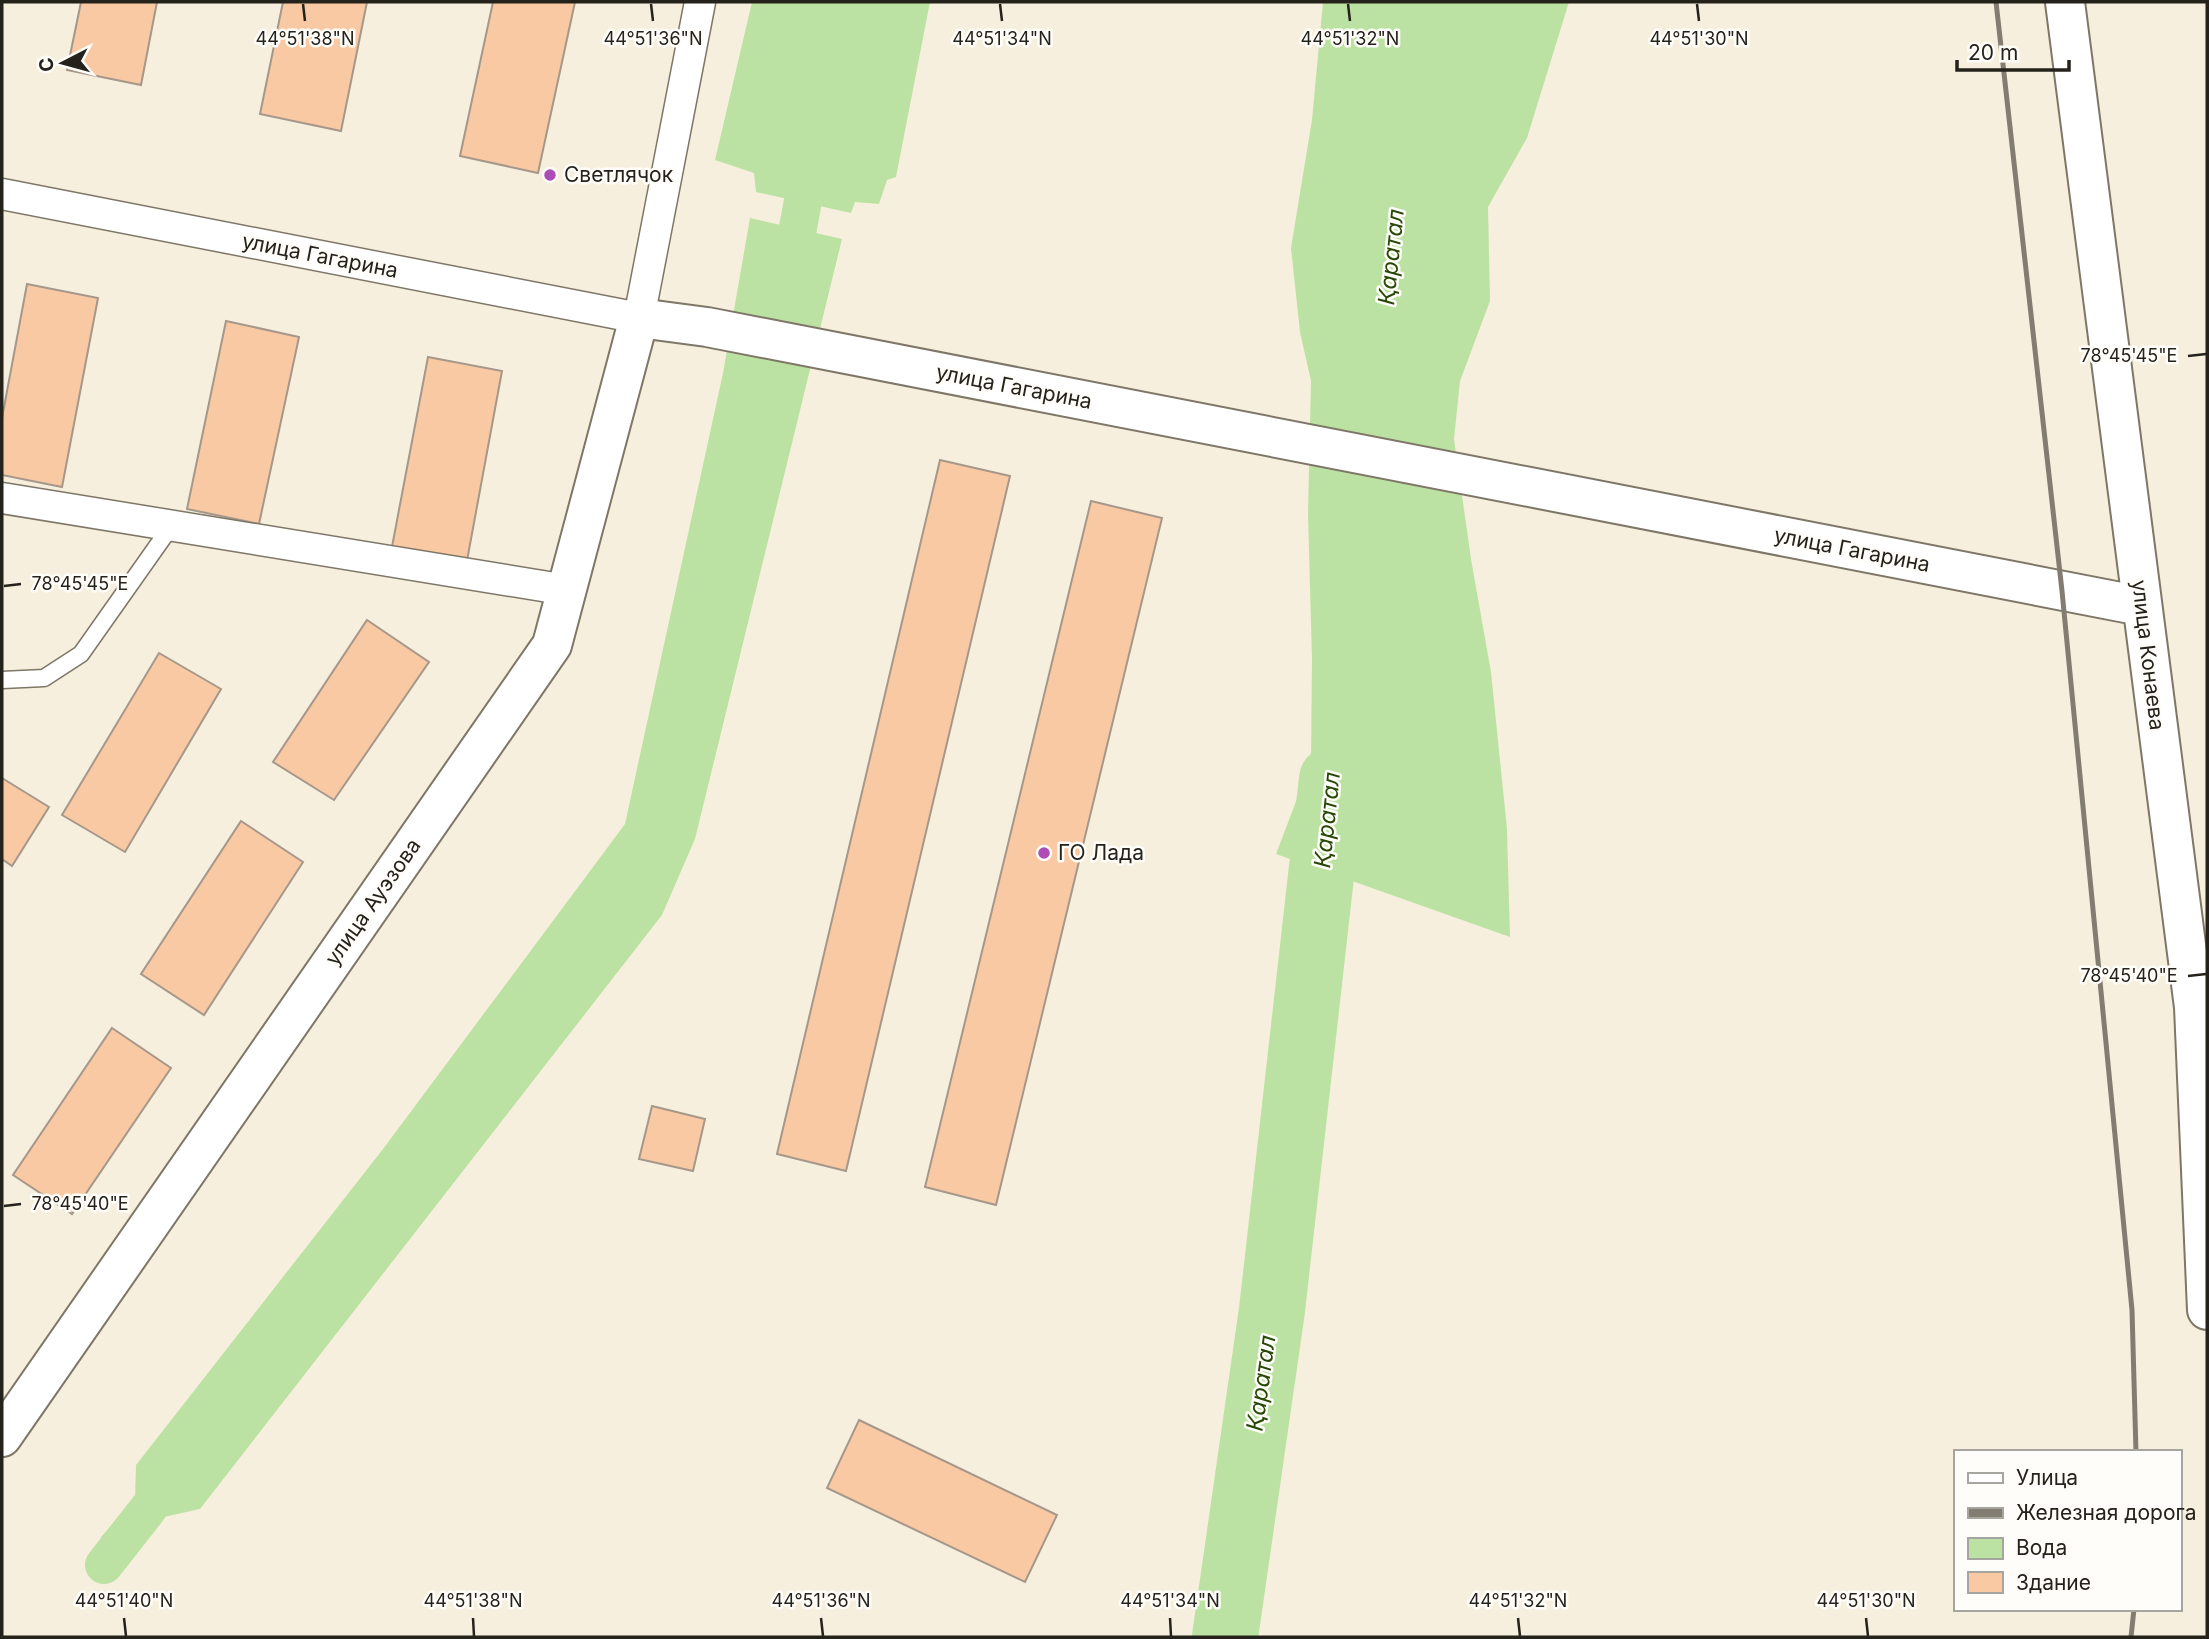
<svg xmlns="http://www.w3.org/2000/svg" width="2209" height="1639" viewBox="0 0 2209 1639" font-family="Inter,sans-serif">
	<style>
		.water { fill: #bce2a3 }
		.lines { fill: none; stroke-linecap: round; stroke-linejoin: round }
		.canal { stroke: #bce2a3; stroke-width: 38 }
		.river { stroke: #bce2a3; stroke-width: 66 }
		.building { fill: #f8c9a2; stroke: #a6978b; stroke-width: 2 }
		.lane-casing { stroke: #7e7667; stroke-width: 19 }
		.street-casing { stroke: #7e7667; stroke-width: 33 }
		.secondary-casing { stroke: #7e7667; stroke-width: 42 }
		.lane { stroke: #fff; stroke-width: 16 }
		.street { stroke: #fff; stroke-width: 30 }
		.secondary { stroke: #fff; stroke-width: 38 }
		.rail { stroke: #837d71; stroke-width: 5 }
		.ticks { fill: none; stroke: #25221b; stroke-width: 2.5 }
		.poi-dot { fill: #ad4cb4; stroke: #fefdf9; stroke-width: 2.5 }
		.labels { text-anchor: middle; stroke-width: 5; stroke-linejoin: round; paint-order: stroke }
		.poi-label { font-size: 21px; fill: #25221b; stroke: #fefdf9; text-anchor: start }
		.street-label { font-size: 21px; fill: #25221b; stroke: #fefdf9 }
		.water-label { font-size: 23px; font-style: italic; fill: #274806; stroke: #fefdf9 }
		.ticks-label { font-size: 18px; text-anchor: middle; fill: #25221b; stroke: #fefdf9; stroke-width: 5; stroke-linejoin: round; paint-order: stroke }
	</style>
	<rect width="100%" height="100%" fill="#f7efdd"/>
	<!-- water -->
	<path class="water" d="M752,2H930L896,177L887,180L879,204L855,202L851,213L756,192L754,173L715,160Z
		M1323,2H1569L1527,138L1488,207L1490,301L1460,381L1454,439L1471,559L1491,672L1507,829L1510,937L1276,854L1311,762L1312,659L1308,514L1311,381L1300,332L1291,248L1312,120Z
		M750,218L842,239L695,839L662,915L200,1509L159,1518L127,1557L101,1537L135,1500L136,1465L383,1149L625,824L723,373Z"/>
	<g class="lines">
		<!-- canal -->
		<path class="canal" d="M788,282L812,152
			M104,1565L148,1509"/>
		<!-- river -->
		<path class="river" d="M1225,1637L1272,1310L1332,779"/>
	</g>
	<!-- building -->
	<path class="building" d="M81,2H157L141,85L67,70Z
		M283,2H367L341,131L260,114Z
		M493,2H575L538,173L460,156Z
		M27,284L98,298L62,487L2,475V418Z
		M226,321L299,337L259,524L187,509Z
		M428,357L502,371L466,566L391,552Z
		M940,460L1010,476L846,1171L777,1154Z
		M1091,501L1162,518L996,1205L925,1187Z
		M367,620L429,662L334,800L273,762Z
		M159,653L221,689L125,852L62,815Z
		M2,778L49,807L12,866L2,859Z
		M241,821L303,862L204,1015L141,974Z
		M112,1028L171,1068L72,1214L13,1175Z
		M652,1106L705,1119L693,1171L639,1159Z
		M859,1420L1057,1515L1025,1582L827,1488Z"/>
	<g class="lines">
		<defs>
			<path id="lane" d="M2,680L44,678L81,654L172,525"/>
			<path id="street" d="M2,194L639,318L700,2
				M2,498L567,590"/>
			<path id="secondary" d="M2065,2L2194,1007L2207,1310
				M2,1437L552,645L639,318L707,327L2141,606"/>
		</defs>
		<!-- lane casing -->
		<use href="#lane" class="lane-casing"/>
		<!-- street casing -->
		<use href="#street" class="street-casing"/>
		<!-- secondary casing -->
		<use href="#secondary" class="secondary-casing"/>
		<!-- lane -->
		<use href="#lane" class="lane"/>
		<!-- street -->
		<use href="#street" class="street"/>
		<!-- secondary -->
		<use href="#secondary" class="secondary"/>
		<!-- rail -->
		<path class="rail" d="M1996,2L2062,591L2132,1310L2136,1452
			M2131,1637L2134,1609"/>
	</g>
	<!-- ticks -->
	<path class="ticks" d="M303,4L305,21M651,4L653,21M1000,4L1002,21M1348,4L1350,21M1697,4L1699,21M2188,356L2206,354M4,586L21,584M2188,976L2206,974M4,1206L21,1204M124,1618L126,1636M473,1618L474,1636M821,1618L823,1636M1170,1618L1171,1636M1518,1618L1520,1636M1866,1618L1868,1636"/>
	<!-- markers -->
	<g class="poi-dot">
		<circle cx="550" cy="175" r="7"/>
		<circle cx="1044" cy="853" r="7"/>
	</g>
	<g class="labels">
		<!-- poi labels -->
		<g class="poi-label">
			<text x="564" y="182">Светлячок</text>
			<text x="1058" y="860">ГО Лада</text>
		</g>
		<!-- street labels -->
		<g class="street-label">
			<text transform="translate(320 256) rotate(11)" y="7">улица Гагарина</text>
			<text transform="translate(1014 387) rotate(11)" y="7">улица Гагарина</text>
			<text transform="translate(1852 550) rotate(11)" y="7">улица Гагарина</text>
			<text transform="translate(2148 655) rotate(83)" y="7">улица Конаева</text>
			<text transform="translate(373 902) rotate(-55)" y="7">улица Ауэзова</text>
		</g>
		<!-- water labels -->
		<g class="water-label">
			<text transform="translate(1391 257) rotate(-84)" y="8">Қаратал</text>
			<text transform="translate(1327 820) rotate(-84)" y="8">Қаратал</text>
			<text transform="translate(1261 1383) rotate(-82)" y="8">Қаратал</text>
		</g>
	</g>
	<g class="ticks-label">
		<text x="305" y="45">44°51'38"N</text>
		<text x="653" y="45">44°51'36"N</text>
		<text x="1002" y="45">44°51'34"N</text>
		<text x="1350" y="45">44°51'32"N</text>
		<text x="1699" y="45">44°51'30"N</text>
		<text x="2129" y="362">78°45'45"E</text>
		<text x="80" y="590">78°45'45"E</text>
		<text x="2129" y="982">78°45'40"E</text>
		<text x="80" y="1210">78°45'40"E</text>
		<text x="124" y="1607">44°51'40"N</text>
		<text x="473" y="1607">44°51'38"N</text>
		<text x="821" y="1607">44°51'36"N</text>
		<text x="1170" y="1607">44°51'34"N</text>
		<text x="1518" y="1607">44°51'32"N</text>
		<text x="1866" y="1607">44°51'30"N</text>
	</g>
	<!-- border -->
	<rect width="2209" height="1639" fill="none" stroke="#25221b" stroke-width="7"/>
	<!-- legend -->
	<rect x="1954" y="1450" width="228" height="161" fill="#fefdf9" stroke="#a7a5a0" stroke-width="2"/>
	<rect x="1968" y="1473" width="35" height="10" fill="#ffffff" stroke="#a7a5a0" stroke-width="2"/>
	<text x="2016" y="1485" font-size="21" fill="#25221b">Улица</text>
	<rect x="1968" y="1508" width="35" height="10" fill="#837d71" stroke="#a7a5a0" stroke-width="2"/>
	<text x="2016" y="1520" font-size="21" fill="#25221b">Железная дорога</text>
	<rect x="1968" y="1538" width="35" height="21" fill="#bce2a3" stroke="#a7a5a0" stroke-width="2"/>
	<text x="2016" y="1555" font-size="21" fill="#25221b">Вода</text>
	<rect x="1968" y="1572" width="35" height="21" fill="#f8c9a2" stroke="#a7a5a0" stroke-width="2"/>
	<text x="2016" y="1590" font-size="21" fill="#25221b">Здание</text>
	<!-- north arrow -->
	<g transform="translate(63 63) rotate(264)" stroke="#fefdf9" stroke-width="5" paint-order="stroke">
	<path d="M0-5L12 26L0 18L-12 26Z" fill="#25221b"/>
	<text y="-10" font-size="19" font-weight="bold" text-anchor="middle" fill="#25221b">С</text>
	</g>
	<!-- scale -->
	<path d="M1957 60v10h112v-10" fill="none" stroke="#25221b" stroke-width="3.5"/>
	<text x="1968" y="60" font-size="21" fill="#25221b" stroke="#fefdf9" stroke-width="5" paint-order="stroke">20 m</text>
</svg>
